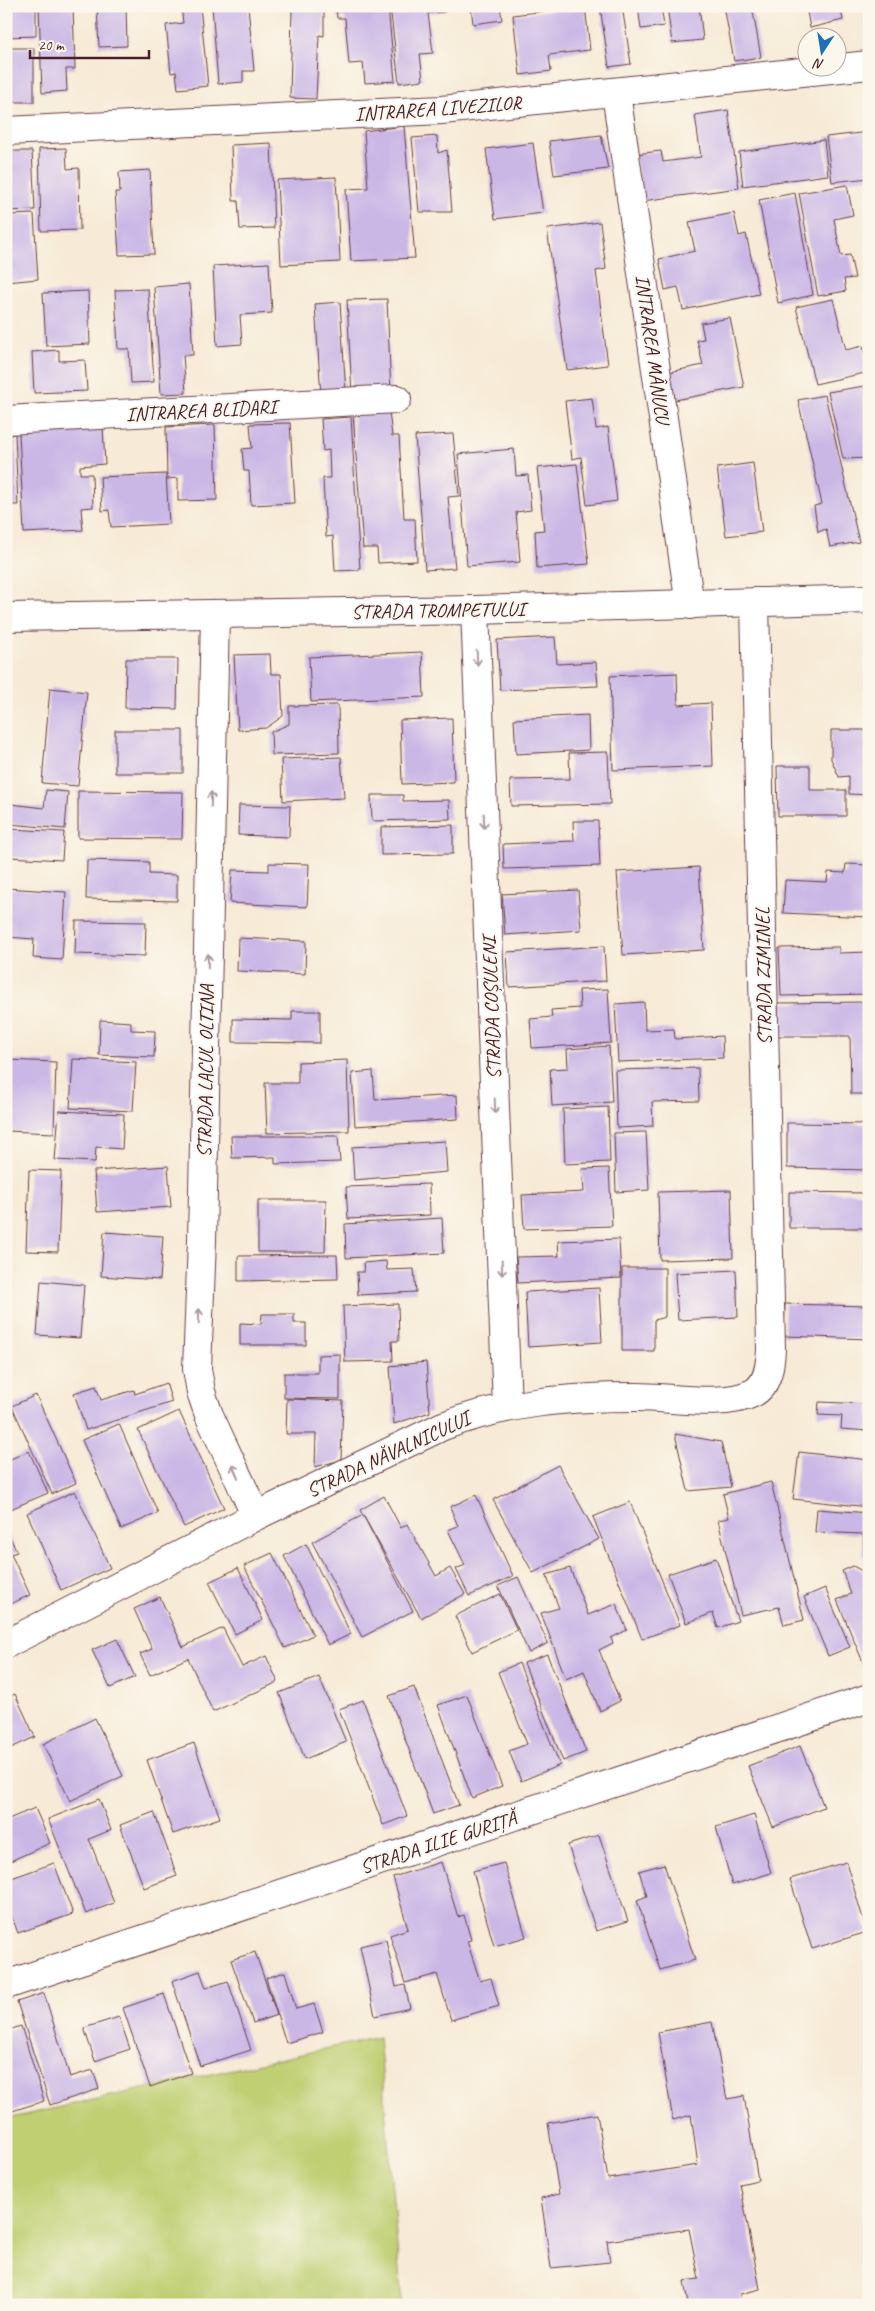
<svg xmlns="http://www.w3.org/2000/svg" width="875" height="2311" viewBox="0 0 875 2311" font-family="Caveat,sans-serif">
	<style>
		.green { fill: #bfcf72; stroke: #84774e }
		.building { fill: #cbb7e6 }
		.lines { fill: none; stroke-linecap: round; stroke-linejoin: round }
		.minor-casing { stroke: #643d45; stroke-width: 30 }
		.tertiary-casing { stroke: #643d45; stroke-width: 30 }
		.minor { stroke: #fff; stroke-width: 28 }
		.tertiary { stroke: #fff; stroke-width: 28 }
		.oneway { stroke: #ae9aa0 }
		.labels { text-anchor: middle; stroke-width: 4; stroke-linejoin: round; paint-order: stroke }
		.street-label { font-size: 20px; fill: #4a1f2b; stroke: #fbf7ec }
	</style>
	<rect width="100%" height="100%" fill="#fbf7ec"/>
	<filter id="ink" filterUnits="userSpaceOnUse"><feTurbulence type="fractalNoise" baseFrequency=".02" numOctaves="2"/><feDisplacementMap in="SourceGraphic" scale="10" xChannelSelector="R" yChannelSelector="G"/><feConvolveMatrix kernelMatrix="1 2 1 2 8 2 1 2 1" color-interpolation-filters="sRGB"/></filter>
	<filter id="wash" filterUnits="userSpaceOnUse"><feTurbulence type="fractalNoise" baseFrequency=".0096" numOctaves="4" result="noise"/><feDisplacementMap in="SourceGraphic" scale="20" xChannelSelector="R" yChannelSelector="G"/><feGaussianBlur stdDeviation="1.12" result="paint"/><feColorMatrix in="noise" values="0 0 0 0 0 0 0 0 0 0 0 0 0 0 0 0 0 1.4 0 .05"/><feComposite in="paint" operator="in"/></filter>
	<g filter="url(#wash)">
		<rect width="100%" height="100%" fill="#f7ead6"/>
		<!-- green -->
		<path class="green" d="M379,2037L402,2305H15L14,2303L6,2302V2119Z"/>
		<g id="blocks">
			<!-- building -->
			<path class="building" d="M6,6H36V36L6,37Z
				M39,6H73L75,69H66L67,91L42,93Z
				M97,6H126L127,46L99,47Z
				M181,6H200L208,86L178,89L176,72L171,73L166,25L183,23Z
				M212,6H248L254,71H243V82L218,84Z
				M336,6H388L395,81L365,83L363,63L349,64L345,18H337Z
				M390,6H444L445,12L428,13L433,53L420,54L423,80L399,83Z
				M471,6H500L502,20L473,24Z
				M585,6L590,50L549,55L551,71L520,75L513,15Z
				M600,6H622L631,64L609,67Z
				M638,6H661L664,26L641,29Z
				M667,6H699L703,40L672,43Z
				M724,6H752L761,57L734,61Z
				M806,6H840L843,20L810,28Z
				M292,9H324V36L319,35L316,99L290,98Z
				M6,48H34V102H6Z
				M728,110L739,188L642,201L635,154L661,151L663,162L701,157L695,115Z
				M404,126L415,258L351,261L346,189L368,188L364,131Z
				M869,132V178L832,182L826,137Z
				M601,135L608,169L554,175L549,141Z
				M437,136L438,153L447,150L452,212H419L412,138Z
				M824,140L828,175L743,186L739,152Z
				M271,143L274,228L240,229L238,201H233L231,145Z
				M533,143L543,213L495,219L486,149Z
				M66,148L67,169L79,168L80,230L41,231L39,149Z
				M8,151H32L35,210L6,211Z
				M150,170L154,254L119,255L115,192H120L119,172Z
				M336,177L340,262L281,265L277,180Z
				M847,185L853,215L834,219L841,256L850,255L855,278L844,279L846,291L818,296L799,193Z
				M795,193L813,295L778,303L759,200Z
				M734,213L739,236L746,234L759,294L683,310L678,287L665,290L659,259L695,251L689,222Z
				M34,214L38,279L6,282V244H9L7,215Z
				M600,222L606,269L596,271L608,365L567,370L547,229Z
				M269,263L272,313L240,315L242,344L217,346L213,266Z
				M189,284L193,355H183L186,393L161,394L154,287Z
				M148,289L154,382L131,383L129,349H118L115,290Z
				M88,291L90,344L46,346L43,293Z
				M387,299L391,394L352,395L347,300Z
				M833,299L846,350L863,346L869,372L815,384L796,307Z
				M340,302L346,394L321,396L315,304Z
				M730,318L744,387L675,400L670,372L703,365L697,340L704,339L701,323Z
				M59,350V361L85,360L87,391L34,393L32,352Z
				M864,386L869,407V458L843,459L828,392Z
				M825,395L859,542L830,547L826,529L818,532L814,506L822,504L798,400Z
				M592,398L596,429L608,427L617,501L587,505L581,457L572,459L565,401Z
				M389,411L392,436H399L404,519H415L417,561L378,563L377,548H363L353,414Z
				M351,417L360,570L335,571L333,536L326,537L323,478H330L329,450L323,451L321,419Z
				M290,423L295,503L251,505L249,471H244L242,449L252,448L250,424Z
				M215,425L217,500L178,501V478L167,479L166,427Z
				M103,427L105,464L80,466V474H92L93,507L81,508L83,530L24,533L19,433Z
				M15,434L18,505H6V435Z
				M453,434L459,496L448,497L455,568L425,570L415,436Z
				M514,449L516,476L528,475L531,510L516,512L520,562L467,566L458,454Z
				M753,463L762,532L726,536L717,468Z
				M577,464L589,564L537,568L535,531L544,530L537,468Z
				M166,474L169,524L111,527L109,510L102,511L100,477Z
				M555,637L557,664L596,662L598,686L500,690L497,640Z
				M422,652L424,697L311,702L309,657Z
				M270,654L271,674H281L283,716L266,728L238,730L234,655Z
				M126,659H178L177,709L125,708Z
				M677,673L678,705L711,703L713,766L613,770L610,676Z
				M50,688L87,692L78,786L42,783Z
				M338,705L339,753L272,755L271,732L289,724V706Z
				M588,715L589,750L516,754L514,719Z
				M452,718L454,782L402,784L400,720Z
				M115,730H183V773H115Z
				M831,730H869V795L849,794V776L839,777L831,759Z
				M608,752L610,804L511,806L510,780L570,779L569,753Z
				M341,757L344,798L283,801L281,759Z
				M777,766H810V790H846V816H778Z
				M46,790L68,792L65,829L9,824L11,804L44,808Z
				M78,791L183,792L182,839L78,838Z
				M371,795H403V801L449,800L450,819L372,821Z
				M239,805L290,806L289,837L238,835Z
				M573,821H598L600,866L504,869L503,844L574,841Z
				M453,825V854L381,855V827Z
				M11,829L64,832L62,860L9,857Z
				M87,860L149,862V874L177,875V901L86,899Z
				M269,863L309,864L307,907L230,903L232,870L269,871Z
				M846,864L869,865V917L783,913L785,880L827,882L828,872L845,873Z
				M699,867L704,950L623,955L617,872Z
				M6,888L66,892L62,960L33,958L34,939L6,937Z
				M578,890L581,930L505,935L502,894Z
				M76,921L146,922L145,956L75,954Z
				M238,938L306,941L305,974L237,971Z
				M604,946L606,981L509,987L507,952Z
				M839,947V953L869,952V994L781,996L779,948Z
				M608,989L611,1043L532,1048L530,1019L552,1017L551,1010L580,1008L579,990Z
				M644,1002L645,1030L674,1029L675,1039L722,1036L723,1058L618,1062L615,1004Z
				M869,1002V1094H851L850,1036H778V1003Z
				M292,1011H320V1043L233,1042V1019L292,1020Z
				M100,1020L131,1022V1030L155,1031L154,1057L99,1055Z
				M609,1046L612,1102L552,1106L550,1069L568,1068L567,1049Z
				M73,1059L136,1062L133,1111L70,1108Z
				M6,1060L56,1062L54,1133L6,1131Z
				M347,1060L349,1131L267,1133L265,1083H298V1062Z
				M698,1068L699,1101L652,1102L653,1126L617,1128L615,1070Z
				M373,1071L375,1100L457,1095L458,1119L355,1126L352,1073Z
				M608,1107L610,1162L565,1164L563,1109Z
				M59,1111L124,1114L122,1149L96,1147L95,1162L55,1160Z
				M787,1123L869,1124V1170L787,1168Z
				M646,1132L649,1190L616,1192L614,1133Z
				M231,1136H338L340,1162L275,1164V1157L232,1158Z
				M445,1141L447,1172L354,1180L352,1147Z
				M168,1166L171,1207L97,1212L94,1171Z
				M609,1168L612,1226L524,1229L522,1195L584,1192L582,1169Z
				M29,1170L61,1171L58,1252L26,1251Z
				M429,1184L430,1215L348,1219L346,1187Z
				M731,1190L733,1258L660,1260L658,1192Z
				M789,1192L869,1193V1228H789Z
				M258,1200H326L325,1252H258Z
				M442,1218L444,1253L346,1258L345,1224Z
				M104,1232L163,1236L160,1280L101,1276Z
				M619,1239L621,1278L518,1283L516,1257L559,1256L558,1241Z
				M337,1255L338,1279L238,1281V1256Z
				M386,1261L387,1270L414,1269L416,1292L358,1295L357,1272H364L363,1263Z
				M622,1268H665V1317L654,1320V1351H622Z
				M736,1270L738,1317L678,1320L675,1273Z
				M41,1281L84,1285L80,1338L37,1335Z
				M599,1288L602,1342L528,1347L525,1292Z
				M398,1304L399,1341H392L393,1361L345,1362L343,1306Z
				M785,1304L869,1306V1339L784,1336Z
				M262,1314H294V1323H306V1345H240V1323L261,1324Z
				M340,1354V1399L284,1398V1373H318V1355Z
				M426,1362L430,1412L394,1424L390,1366Z
				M166,1383L172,1402L86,1430L74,1393L96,1386L101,1400L134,1390L135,1394Z
				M36,1395L76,1483L52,1494L12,1406Z
				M287,1399L343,1401L341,1460L315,1467L316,1434H286Z
				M819,1402L869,1404V1431L841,1429L842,1416L818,1415Z
				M179,1411L224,1508L184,1527L138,1430Z
				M119,1424L158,1513L121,1529L82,1440Z
				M675,1434L721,1442L731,1487L688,1491Z
				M29,1451L48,1493L6,1511V1461Z
				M799,1452L869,1460V1507L793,1499Z
				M558,1465L599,1539L533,1573L493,1500Z
				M771,1482L804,1620L784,1625L779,1607L741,1615L718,1520L729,1518L723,1494Z
				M75,1491L110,1568L61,1590L27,1513Z
				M476,1495L513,1576L469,1596L456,1569L465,1565L448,1530L458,1526L450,1507Z
				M384,1496L401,1528L407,1524L436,1576L450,1568L465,1594L421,1618L360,1510Z
				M630,1502L680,1625L642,1639L593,1517Z
				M817,1509L869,1513V1571L864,1568L863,1534L815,1532Z
				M363,1515L413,1611L362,1637L312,1542Z
				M6,1529L17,1552L11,1554L30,1595L6,1606Z
				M306,1544L351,1634L328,1645L284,1556Z
				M272,1553L313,1635L285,1648L244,1566Z
				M716,1558L738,1621L718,1628L713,1613L686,1623L668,1574Z
				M853,1566L869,1575V1666L865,1667L837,1600L851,1594L842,1571Z
				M238,1568L263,1620L235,1634L209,1582Z
				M570,1568L588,1615L616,1604L627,1630L611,1638L613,1643L599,1650L620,1701L600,1711L584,1671L566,1679L541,1613L559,1608L546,1575Z
				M518,1577L548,1643L529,1653L498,1586Z
				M825,1588L850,1647L828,1656L804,1597Z
				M500,1594L517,1630L472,1652L455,1616Z
				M160,1597L183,1647L223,1628L242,1667L266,1656L278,1682L213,1712L188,1658L150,1675L140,1654L152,1649L134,1609Z
				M117,1639L135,1677L110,1688L92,1650Z
				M547,1654L586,1752L563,1761L524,1663Z
				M519,1663L560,1765L521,1781L509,1751L527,1744L498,1672Z
				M319,1677L346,1742L305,1759L279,1693Z
				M414,1687L459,1805L433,1814L389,1696Z
				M15,1694L35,1737L11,1748L6,1738V1698Z
				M467,1695L502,1786L472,1798L438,1705Z
				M363,1700L407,1816L383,1825L339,1709Z
				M95,1718L123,1776L70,1801L43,1744Z
				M194,1743L220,1818L173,1834L147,1760Z
				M800,1746L824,1807L773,1827L748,1766Z
				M99,1799L111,1830L89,1839L114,1903L86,1914L48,1819Z
				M35,1808L50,1843L6,1863V1820Z
				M154,1812L177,1876L144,1888L120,1825Z
				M754,1815L771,1873L732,1885L716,1827Z
				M599,1835L628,1921L596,1931L568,1845Z
				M441,1862L458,1917L464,1915L471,1940L467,1941L480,1981L491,1978L499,2006L451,2020L437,1974L405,1983L390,1935L408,1929L393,1877Z
				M846,1862L867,1932L812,1949L790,1879Z
				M54,1863L73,1914L18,1933L6,1901V1880Z
				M504,1863L526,1937L494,1946L473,1871Z
				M664,1864L695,1960L660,1970L637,1900L647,1896L639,1871Z
				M386,1940L396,1987L405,1985L410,2008L375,2016L360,1946Z
				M255,1952L277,2015L253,2023L231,1960Z
				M200,1971L206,1988L228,1981L251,2050L200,2066L172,1981Z
				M285,1972L296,2009L314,2004L323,2032L286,2043L266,1978Z
				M44,1993L70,2077L93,2070L99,2089L50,2105L17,2002Z
				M164,1994L191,2073L150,2087L123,2008Z
				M119,2017L130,2049L95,2061L84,2028Z
				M712,2022L727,2099L744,2096L758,2180L740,2184L760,2289L740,2294L741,2305H688L684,2281L699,2279L689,2229L607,2241L610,2262L551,2268L541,2198L559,2194L548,2123L597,2114L608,2179L698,2165L691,2115L673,2120L658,2032Z
				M21,2026L44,2101L6,2113V2031Z"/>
		</g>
	</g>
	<g filter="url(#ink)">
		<use href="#blocks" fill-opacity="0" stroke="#643d45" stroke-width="1"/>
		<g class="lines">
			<defs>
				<path id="minor" d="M616,93L690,605
					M6,131L442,110L869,65
					M6,420L397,399
					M475,610L507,1406
					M215,614L202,1240L197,1369L201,1392L209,1415L256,1516
					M6,1644L256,1516L443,1426C507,1402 568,1397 637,1397C671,1397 723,1408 753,1393C768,1385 770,1365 771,1350L755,602
					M6,1985L869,1698"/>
				<path id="tertiary" d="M6,617L475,610L869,599"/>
			</defs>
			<!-- minor casing -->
			<use href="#minor" class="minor-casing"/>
			<!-- tertiary casing -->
			<use href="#tertiary" class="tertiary-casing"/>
			<!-- minor -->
			<use href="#minor" class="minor"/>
			<!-- tertiary -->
			<use href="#tertiary" class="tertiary"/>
		</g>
		<!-- one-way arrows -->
		<defs><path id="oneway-shaft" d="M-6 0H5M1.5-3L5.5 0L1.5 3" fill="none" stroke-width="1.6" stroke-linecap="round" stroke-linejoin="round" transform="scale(1.25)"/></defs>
		<g class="oneway">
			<use href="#oneway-shaft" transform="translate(477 658) rotate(88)"/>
			<use href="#oneway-shaft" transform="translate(211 799) rotate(-89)"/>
			<use href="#oneway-shaft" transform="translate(484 821) rotate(88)"/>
			<use href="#oneway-shaft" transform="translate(208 961) rotate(-89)"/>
			<use href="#oneway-shaft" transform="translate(495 1106) rotate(88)"/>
			<use href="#oneway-shaft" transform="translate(502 1268) rotate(88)"/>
			<use href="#oneway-shaft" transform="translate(199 1316) rotate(-88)"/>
			<use href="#oneway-shaft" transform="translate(235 1471) rotate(-114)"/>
		</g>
	</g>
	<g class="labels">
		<!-- street labels -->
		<g class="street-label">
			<text transform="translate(438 108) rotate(-4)" y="7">INTRAREA LIVEZILOR</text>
			<text transform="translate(653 349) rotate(82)" y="7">INTRAREA MÂNUCU</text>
			<text transform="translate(201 410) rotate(-3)" y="7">INTRAREA BLIDARI</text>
			<text transform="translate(438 610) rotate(-1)" y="7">STRADA TROMPETULUI</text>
			<text transform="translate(763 976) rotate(-91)" y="7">STRADA ZIMINEL</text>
			<text transform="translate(491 1008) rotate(-92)" y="7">STRADA COȘULENI</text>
			<text transform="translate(205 1071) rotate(-89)" y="7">STRADA LACUL OLTINA</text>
			<text transform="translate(388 1454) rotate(-25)" y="7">STRADA NĂVALNICULUI</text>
			<text transform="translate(438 1842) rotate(-18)" y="7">STRADA ILIE GURIȚĂ</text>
		</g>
	</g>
	<!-- margin -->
	<rect width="875" height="2311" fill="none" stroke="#fbf7ec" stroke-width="25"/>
	<!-- north arrow -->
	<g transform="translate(822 52) rotate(192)"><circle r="24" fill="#fbf7ec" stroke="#b4a19f"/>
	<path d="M0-4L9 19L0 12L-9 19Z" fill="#1f6fb2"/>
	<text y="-8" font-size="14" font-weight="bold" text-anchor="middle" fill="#4a1f2b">N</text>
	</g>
	<!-- scale -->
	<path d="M30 50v8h119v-8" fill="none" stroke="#4a1f2b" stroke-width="2.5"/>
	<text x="38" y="50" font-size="15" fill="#4a1f2b" stroke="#fbf7ec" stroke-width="4" paint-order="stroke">20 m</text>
</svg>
